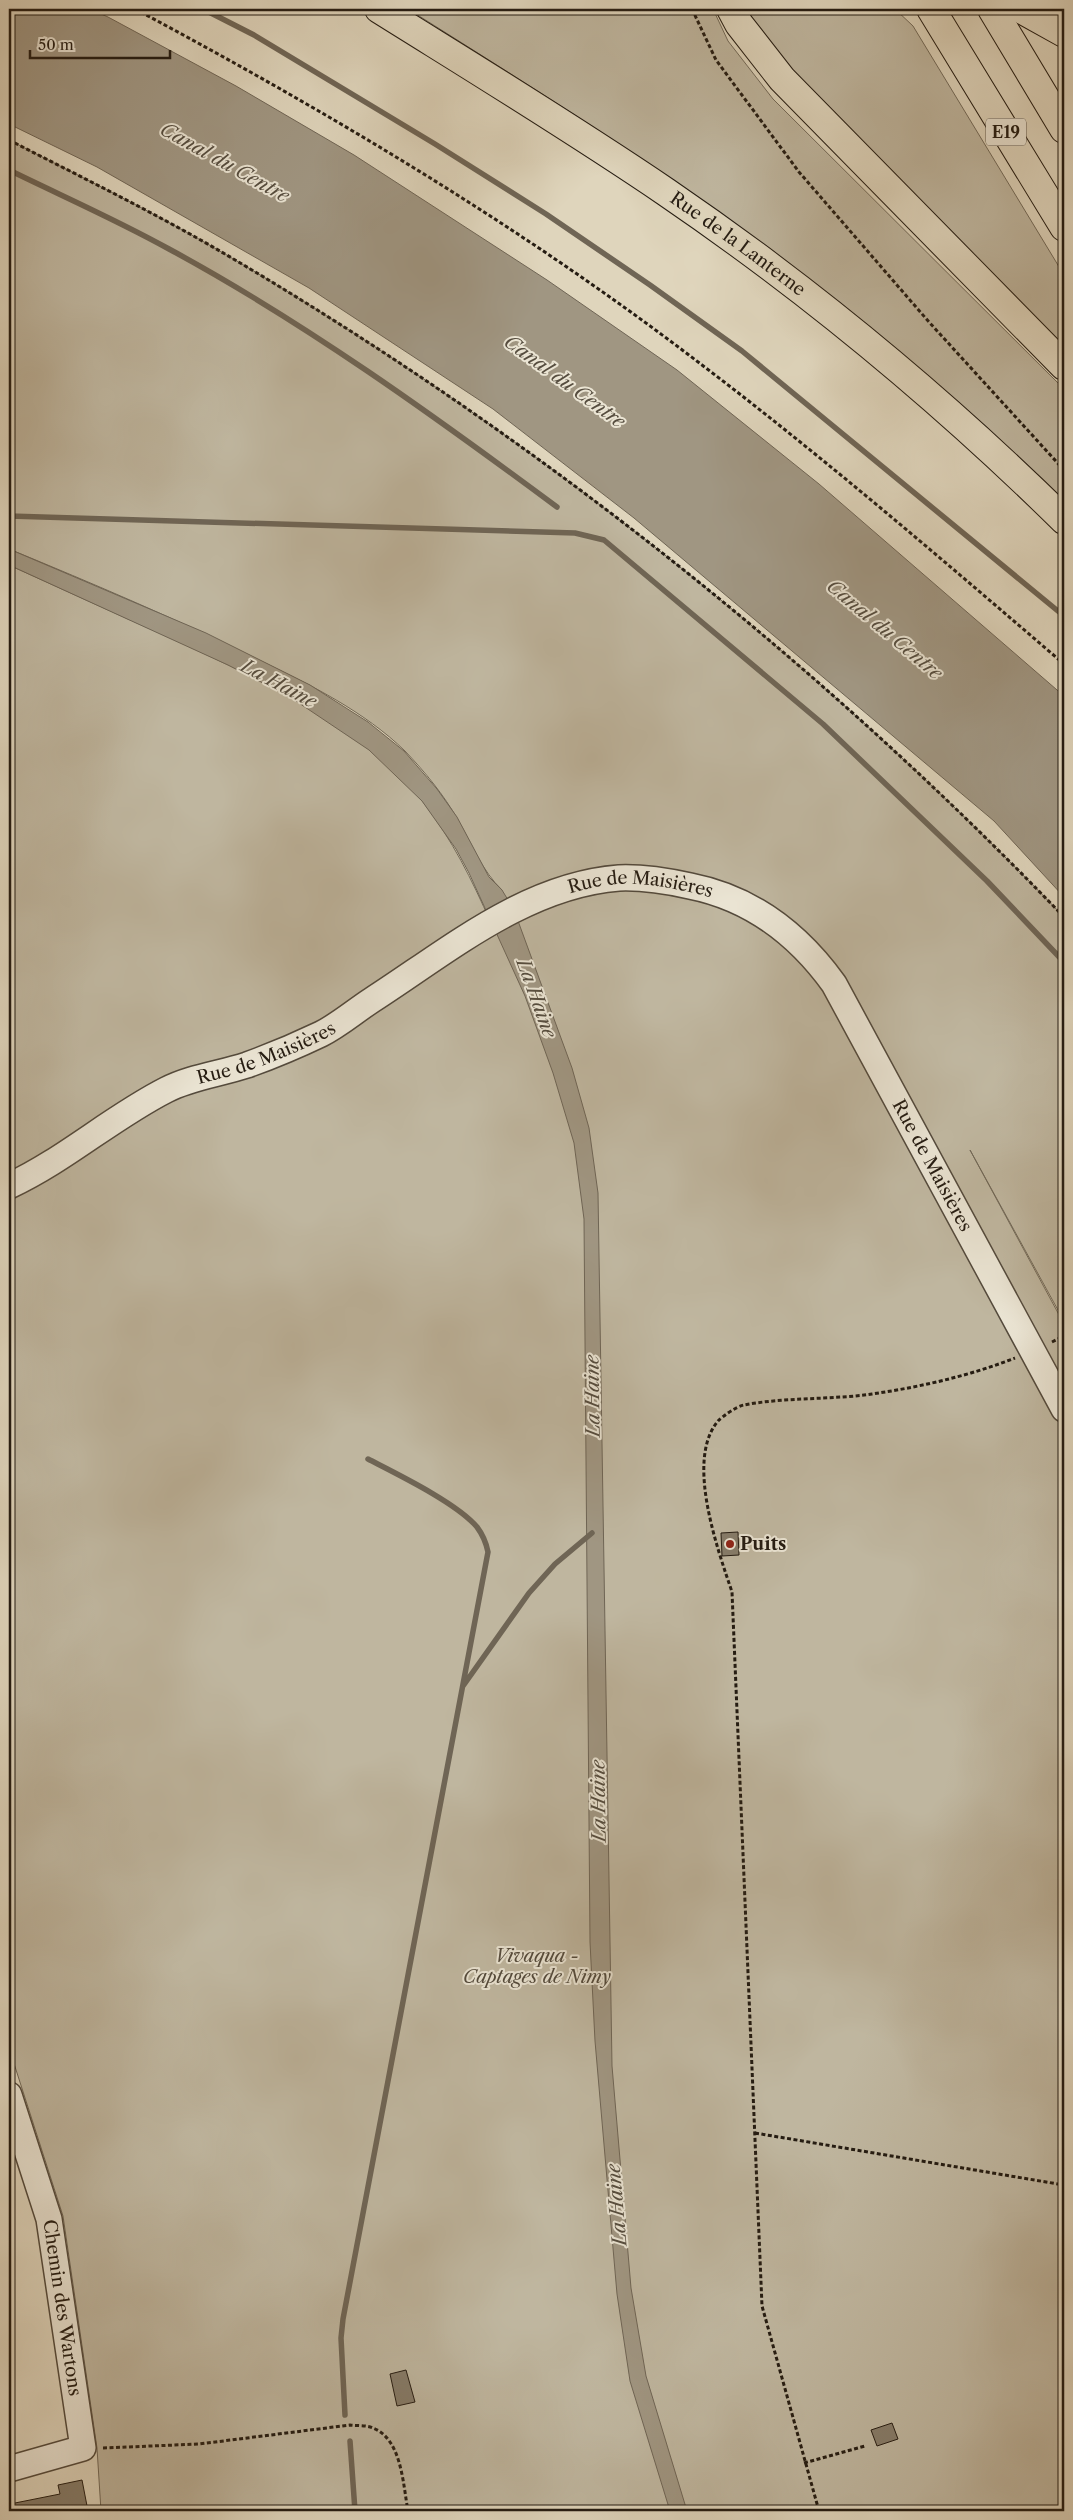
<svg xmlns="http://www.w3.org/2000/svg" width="1073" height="2520" viewBox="0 0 1073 2520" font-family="'Libre Caslon Text',serif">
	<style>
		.green { fill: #bfb69f; stroke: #726958 }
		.water { fill: #a09682; stroke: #6f6555 }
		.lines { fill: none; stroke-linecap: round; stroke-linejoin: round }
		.stream { stroke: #6f6555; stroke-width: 5.5 }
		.building { fill: #867c6a; stroke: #251c12 }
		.minor-casing { stroke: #544a3c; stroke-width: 28 }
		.major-casing { stroke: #251c12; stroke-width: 30 }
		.highway-casing { stroke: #251c12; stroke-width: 30 }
		.path { stroke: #251c12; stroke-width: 3; stroke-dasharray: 4 2.5; stroke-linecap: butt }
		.minor { stroke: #eae4d3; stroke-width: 25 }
		.major { stroke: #dfd5bc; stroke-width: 28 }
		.highway { stroke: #dfd5bc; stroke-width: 28 }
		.poi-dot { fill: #8f2418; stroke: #eae4d3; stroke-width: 2 }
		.labels { text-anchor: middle; stroke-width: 4; stroke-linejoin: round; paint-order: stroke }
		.shield { fill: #eae4d3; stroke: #60584c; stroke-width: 1 }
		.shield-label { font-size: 16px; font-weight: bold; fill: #251c12 }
		.street-label { font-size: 18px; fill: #251c12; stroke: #eae4d3 }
		.poi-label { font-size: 18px; font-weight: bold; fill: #251c12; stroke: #eae4d3; text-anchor: start }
		.park-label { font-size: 18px; font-style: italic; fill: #534a3c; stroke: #eae4d3 }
		.water-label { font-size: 19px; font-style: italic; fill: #564d3f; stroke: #eae4d3 }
	</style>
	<rect width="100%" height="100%" fill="#dfd5bc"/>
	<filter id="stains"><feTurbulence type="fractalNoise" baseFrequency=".004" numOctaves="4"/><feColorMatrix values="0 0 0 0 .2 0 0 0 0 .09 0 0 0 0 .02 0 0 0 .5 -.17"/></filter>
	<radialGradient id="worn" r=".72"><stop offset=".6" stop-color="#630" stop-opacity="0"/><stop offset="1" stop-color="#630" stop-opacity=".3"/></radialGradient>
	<!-- green -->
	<path class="green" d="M408,9H713L728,41L773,99L1064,389V504C988,433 911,359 829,295C696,190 551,99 408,9Z
		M744,9H895L913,26L1064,275V354L808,92Z
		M9,140C81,177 155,213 225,254C533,435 817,660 1064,917V1321L970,1150L1064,1324V2511H101L97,2448L63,2216L9,2048V565C60,588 112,612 164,635C249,674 364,726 423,802C453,841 471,878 491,923L502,890C482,871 472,844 458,820C444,795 425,772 405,751C365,712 311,685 261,661C179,620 94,584 9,549Z"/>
	<!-- water -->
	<path class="water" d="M9,9H90L108,17L236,86L354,155L547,280L677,370L819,484L1064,696V897L994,821L634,518L493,409L309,288L97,167L9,124Z
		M9,549L206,633L310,685L368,722L404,751L437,789L457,817L489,877L502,890L514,910L572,1068L589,1128L598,1193L612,2066L631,2288L646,2376L687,2511H670L630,2381L617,2294L595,2041L590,1942L584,1219L574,1143L553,1073L525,996L469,873L456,849L422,801L369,750L290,697L228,665L9,565Z"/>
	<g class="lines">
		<!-- stream -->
		<path class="stream" d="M203,9L254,35L435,144L546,214L650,285L742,351L1064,616
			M9,170C62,196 117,220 169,249C304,322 433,415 557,507
			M9,516L575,533L604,540L823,724L987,881L1064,962
			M463,1686L529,1593L555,1564L592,1533
			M345,2415L341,2338L343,2319L488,1552C486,1542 483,1535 477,1527C457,1503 397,1474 368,1459
			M350,2441L355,2511"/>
	</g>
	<!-- building -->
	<path class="building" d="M738,1532L739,1555L722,1556L721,1533Z
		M406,2370L415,2402L397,2406L390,2374Z
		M892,2423L898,2439L877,2446L871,2430Z
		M82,2480L88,2511H11L10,2504L60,2494L58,2485Z"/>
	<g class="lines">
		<defs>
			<g id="minor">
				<path id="s1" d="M9,1186C65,1160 111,1118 166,1090C191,1077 220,1074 247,1065C272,1056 298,1045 321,1034C339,1025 355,1011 372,1000C448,951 526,885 619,878C643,877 667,881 690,886C751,898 798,934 834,984L1064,1409"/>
				<path id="s2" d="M9,2095L49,2219L83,2448L9,2469"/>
			</g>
			<g id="major">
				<path id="s3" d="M379,9C475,69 572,128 666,192C808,289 942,400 1064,520"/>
				<path d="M1021,9L1064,33"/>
			</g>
			<path id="highway" d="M731,9L739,24L782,79L1064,366
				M931,9L1064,227
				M992,9L1064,129
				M1033,15L1050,9"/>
		</defs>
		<!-- minor casing -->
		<use href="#minor" class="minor-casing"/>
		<!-- major casing -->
		<use href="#major" class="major-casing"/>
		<!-- highway casing -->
		<use href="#highway" class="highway-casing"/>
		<!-- path -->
		<path class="path" d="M135,9C332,114 525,229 702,365C827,460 945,562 1064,664
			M692,9L716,60L799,172L929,322L1064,470
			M9,140C81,177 155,213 225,254C533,435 817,660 1064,917
			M1052,1342L1064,1336
			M755,2133L1064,2185
			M103,2448L199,2444L350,2425C357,2426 367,2425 373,2428C402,2439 403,2485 408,2511
			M804,2463L865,2446
			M819,2511L762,2306L732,1592C718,1550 685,1460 718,1421C723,1416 737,1406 744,1405C785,1397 830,1400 872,1394C920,1387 969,1376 1015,1358"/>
		<!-- minor -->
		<use href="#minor" class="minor"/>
		<!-- major -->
		<use href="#major" class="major"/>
		<!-- highway -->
		<use href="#highway" class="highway"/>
	</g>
	<!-- markers -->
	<circle class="poi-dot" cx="730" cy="1544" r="5"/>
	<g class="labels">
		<!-- shield labels -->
		<rect class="shield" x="986" y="118.5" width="40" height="27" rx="4"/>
		<g class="shield-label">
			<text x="1006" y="138">E19</text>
		</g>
		<!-- street labels -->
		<g class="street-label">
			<text dy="6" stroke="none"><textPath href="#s3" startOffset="429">Rue de la Lanterne</textPath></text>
			<text dy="6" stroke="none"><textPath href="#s1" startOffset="711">Rue de Maisières</textPath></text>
			<text dy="6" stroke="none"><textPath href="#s1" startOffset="291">Rue de Maisières</textPath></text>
			<text dy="6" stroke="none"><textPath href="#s1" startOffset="1146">Rue de Maisières</textPath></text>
			<text dy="6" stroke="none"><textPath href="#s2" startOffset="220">Chemin des Wartons</textPath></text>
		</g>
		<!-- poi labels -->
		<g class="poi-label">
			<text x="740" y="1550">Puits</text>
		</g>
		<!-- park labels -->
		<g class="park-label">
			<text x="537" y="1962">Vivaqua -<tspan x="537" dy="21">Captages de Nimy</tspan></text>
		</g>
		<!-- water labels -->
		<g class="water-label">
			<text transform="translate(225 162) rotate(29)" y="7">Canal du Centre</text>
			<text transform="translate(565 381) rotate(36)" y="7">Canal du Centre</text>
			<text transform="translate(885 629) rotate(40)" y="7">Canal du Centre</text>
			<text transform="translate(279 683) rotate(28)" y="7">La Haine</text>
			<text transform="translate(537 998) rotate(70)" y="7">La Haine</text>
			<text transform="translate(592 1396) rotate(-91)" y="7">La Haine</text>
			<text transform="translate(598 1801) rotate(-91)" y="7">La Haine</text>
			<text transform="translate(616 2205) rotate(-95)" y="7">La Haine</text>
		</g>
	</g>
	<!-- margin -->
	<rect width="1073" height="2520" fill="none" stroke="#dfd5bc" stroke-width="30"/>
	<rect x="10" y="10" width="1053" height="2500" fill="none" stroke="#251c12" stroke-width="2.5"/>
	<rect x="15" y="15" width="1043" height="2490" fill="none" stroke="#251c12"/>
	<!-- scale -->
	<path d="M30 50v8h140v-8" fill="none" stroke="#251c12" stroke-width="2.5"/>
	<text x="38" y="50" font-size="15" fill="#251c12" stroke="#eae4d3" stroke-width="4" paint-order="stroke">50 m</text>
	<rect width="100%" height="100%" filter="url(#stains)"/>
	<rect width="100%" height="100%" fill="url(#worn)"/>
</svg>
